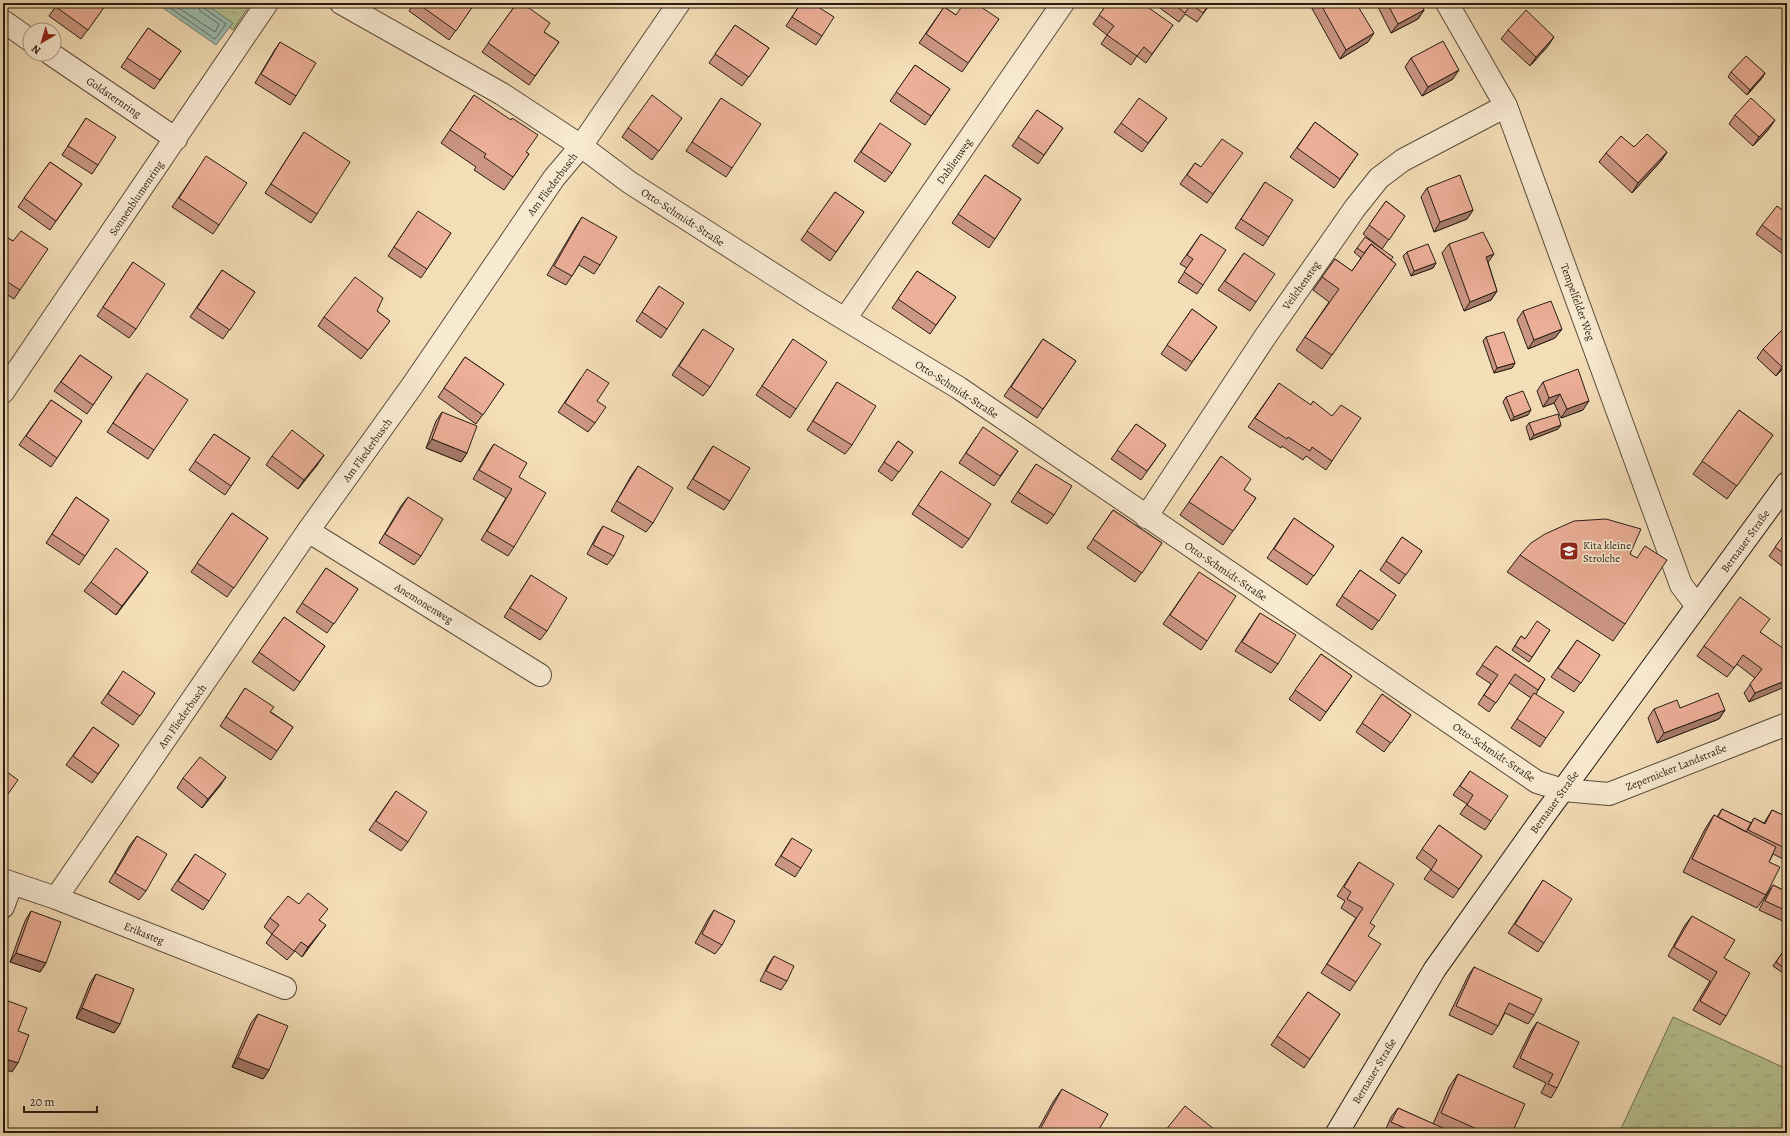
<svg xmlns="http://www.w3.org/2000/svg" width="1790" height="1136" viewBox="0 0 1790 1136" font-family="Alegreya,serif">
	<style>
		.grass { fill: url(#grass-tufts); stroke: #707052 }
		.park { fill: url(#park-crowns); stroke: #707052 }
		.water { fill: #9cbcae; stroke: #6e7c70 }
		.lines { fill: none; stroke-linecap: round; stroke-linejoin: round }
		.shore { stroke: #626c60; stroke-width: 1 }
		.minor-casing { stroke: #5b4d3c; stroke-width: 24 }
		.secondary-casing { stroke: #281d13; stroke-width: 24 }
		.minor { stroke: #f8ead1; stroke-width: 22 }
		.secondary { stroke: #f8ead1; stroke-width: 22 }
		.wall { fill: #cb9683; stroke: #281d13 }
		.shaded-wall { fill: #a57a6a; stroke: #281d13 }
		.building { fill: #ecaf98; stroke: #281d13 }
		.labels { text-anchor: middle; stroke-width: 3.5; stroke-linejoin: round; paint-order: stroke }
		.street-label { font-size: 11px; fill: #281d13; stroke: #f8ead1 }
		.poi-label { font-size: 11px; fill: #281d13; stroke: #f8ead1; text-anchor: start }
	</style>
	<defs>
		<pattern id="grass-tufts" width="24" height="20" patternUnits="userSpaceOnUse"><rect width="24" height="20" fill="#b7c292"/><path d="M3 7l-1-3M5 7V3M7 7l1-3M15 17l-1-3M17 17v-4M19 17l1-3" fill="none" stroke="#9da67d"/></pattern>
		<pattern id="park-crowns" width="20" height="18" patternUnits="userSpaceOnUse"><rect width="20" height="18" fill="#b7c292"/><path d="M2 6a3 3 0 1 1 6 0M12 15a3 3 0 1 1 6 0" fill="none" stroke="#9da67d"/></pattern>
	</defs>
	<rect width="100%" height="100%" fill="#f4deb8"/>
	<filter id="stains"><feTurbulence type="fractalNoise" baseFrequency=".005" numOctaves="4"/><feColorMatrix values="0 0 0 0 .2 0 0 0 0 .09 0 0 0 0 .02 0 0 0 .5 -.17"/></filter>
	<radialGradient id="worn" r=".72"><stop offset=".6" stop-color="#630" stop-opacity="0"/><stop offset="1" stop-color="#630" stop-opacity=".3"/></radialGradient>
	<!-- grass -->
	<path class="grass" d="M1673,1017L1787,1069V1133H1619Z"/>
	<!-- park -->
	<path class="park" d="M194,3H251L233,30Z"/>
	<!-- water -->
	<path class="water" d="M156,3H204L233,23L216,45Z"/>
	<g class="lines">
		<!-- shore -->
		<path class="shore" d="M163,3L215,39L226,24L204,8L202,3
			M171,3L215,32L219,24L200,11L197,3"/>
		<defs>
			<path id="minor" d="M341,3L502,94L581,146L629,182L815,301L959,388L1537,782L1563,790L1609,794L1787,724
				M1447,3L1506,106L1681,585L1697,606
				M3,21L30,40
				M51,54L176,139
				M845,319L1063,3
				M3,392L267,3
				M1146,517L1265,337L1355,208L1379,178L1403,160L1506,106
				M308,531L540,675
				M3,880L56,898L285,988
				M56,898L308,531L412,386L554,178L581,146L679,3
				M3,907L12,883"/>
			<path id="secondary" d="M1337,1133L1435,969L1543,817L1787,483"/>
		</defs>
		<!-- minor casing -->
		<use href="#minor" class="minor-casing"/>
		<!-- secondary casing -->
		<use href="#secondary" class="secondary-casing"/>
		<!-- minor -->
		<use href="#minor" class="minor"/>
		<!-- secondary -->
		<use href="#secondary" class="secondary"/>
	</g>
	<!-- wall -->
	<path class="wall" d="M58,3H107L81,39L49,16Z
		M414,3H475L449,40L409,11Z
		M517,3L544,32L559,42L529,85L482,52Z
		M801,3L822,36L816,45L786,26Z
		M1002,3H1009L1007,7Z
		M1108,3L1173,25L1146,63L1137,56L1131,65L1101,44L1107,35L1093,24Z
		M1153,3H1211L1197,22L1185,14L1179,22Z
		M1309,3H1356L1368,42L1340,59Z
		M1376,3H1421L1424,10L1418,19L1391,33Z
		M1760,3H1765L1762,5Z
		M944,7L956,15L999,19L962,72L919,43Z
		M735,25L769,48L742,86L709,63Z
		M148,28L181,51L154,89L121,67Z
		M1508,30L1548,46L1530,66L1501,39Z
		M280,42L296,96L290,105L255,83L274,51Z
		M1411,58L1453,79L1422,96L1405,67Z
		M915,65L950,89L925,125L890,101Z
		M1731,72L1765,73L1762,78L1747,95L1728,77Z
		M474,95L526,152L529,154L504,190L474,170L476,167L441,143Z
		M721,98L732,168L726,177L686,151Z
		M1037,110L1063,128L1038,164L1012,146Z
		M1735,115L1769,129L1753,146L1729,124Z
		M86,118L98,165L92,174L62,155Z
		M682,118L652,160L622,137L628,128Z
		M1167,118L1142,152L1114,132L1121,123Z
		M1315,122L1358,154L1334,188L1290,157Z
		M304,132L317,214L311,223L265,193Z
		M874,132L892,173L885,182L854,161Z
		M1634,147L1667,152L1661,161L1632,193L1599,162L1606,153Z
		M50,162L82,184L50,230L18,207Z
		M1236,162L1207,203L1180,184L1195,163L1201,167Z
		M200,166L219,225L213,234L172,207Z
		M985,175L1021,199L989,248L952,223Z
		M1265,182L1269,237L1263,246L1235,228Z
		M1427,188L1473,210L1467,219L1434,232L1421,197Z
		M835,192L864,212L830,261L801,240Z
		M1386,201L1405,216L1382,249L1363,234Z
		M1787,214V248L1783,254L1756,234L1762,225Z
		M582,217L600,265L594,274L579,265L566,285L547,275L576,226Z
		M412,220L451,233L421,278L388,256Z
		M1201,234L1203,285L1197,294L1178,282L1187,268L1180,264Z
		M3,235L13,241L20,290L14,299L3,292Z
		M1449,244L1488,262L1497,291L1491,300L1464,311L1442,253Z
		M1357,248L1391,260L1396,264L1322,369L1296,350L1329,302L1313,290L1335,259L1352,271L1361,258L1354,252Z
		M1407,252L1436,263L1433,268L1411,276L1403,256Z
		M1244,253L1256,302L1250,311L1218,290Z
		M133,262L136,329L129,338L97,316Z
		M222,270L255,292L223,339L190,317Z
		M917,271L956,297L930,334L892,308Z
		M659,286L667,329L661,338L636,321Z
		M1192,309L1217,327L1186,371L1161,354Z
		M377,311L390,321L361,359L318,326L324,317Z
		M1523,311L1562,329L1555,338L1528,349L1517,320Z
		M703,329L710,387L703,396L672,375Z
		M1787,333V364L1776,376L1757,358L1763,349Z
		M1486,337L1515,363L1512,368L1494,373L1483,341Z
		M793,339L796,409L790,418L756,395Z
		M1043,339L1076,361L1037,418L1004,396Z
		M80,355L112,377L87,414L54,391Z
		M465,357L504,384L476,424L438,397Z
		M581,378L597,401L595,423L588,432L558,412Z
		M140,382L154,450L148,459L107,432Z
		M837,382L852,445L845,454L807,430Z
		M1543,382L1583,410L1561,418L1554,403L1543,407L1537,391Z
		M1279,383L1332,461L1326,470L1306,456L1303,460L1282,446L1281,448L1248,427Z
		M1506,397L1528,415L1511,421L1503,402Z
		M51,400L82,421L51,467L19,445Z
		M1739,410L1773,435L1727,499L1693,474Z
		M442,412L467,453L461,462L426,448L436,421Z
		M1529,423L1561,425L1558,429L1530,440L1526,427Z
		M1136,424L1166,445L1141,480L1111,459Z
		M214,434L250,458L225,495L189,470Z
		M977,436L1018,451L994,486L959,463Z
		M898,441L913,452L892,481L878,471Z
		M494,444L519,477L514,547L508,556L481,540L506,498L473,479L488,453Z
		M713,446L730,501L724,510L687,488L707,455Z
		M272,456L318,464L298,489L266,465Z
		M1221,456L1244,490L1256,498L1223,545L1180,515Z
		M1036,464L1054,515L1047,524L1011,502Z
		M638,466L653,523L646,532L611,511L631,476Z
		M941,471L969,539L962,548L912,514Z
		M76,497L109,520L79,565L46,543Z
		M408,497L421,556L414,565L379,543L401,506Z
		M1113,510L1162,543L1135,582L1087,548Z
		M232,513L268,538L227,597L191,572Z
		M1294,518L1334,546L1307,585L1267,558Z
		M603,526L614,556L607,565L587,554L597,535Z
		M1787,531V570L1769,556Z
		M1402,537L1422,551L1399,584L1380,570Z
		M1630,554L1625,624L1613,641L1507,572L1520,555Z
		M326,568L358,589L327,633L296,612Z
		M1360,570L1396,595L1372,630L1336,605Z
		M148,572L116,615L84,591L91,582Z
		M531,575L547,631L540,640L504,617Z
		M1193,581L1207,641L1201,650L1163,624Z
		M1260,613L1278,664L1271,673L1235,651Z
		M284,617L325,646L294,691L252,662Z
		M1550,630L1529,662L1512,650L1521,636L1525,639Z
		M1760,632L1787,652L1749,702L1744,693L1755,678L1737,664L1727,677L1697,656L1704,646Z
		M1577,640L1600,655L1574,692L1551,677Z
		M1496,646L1545,679L1536,694L1546,738L1540,747L1511,728L1531,698L1509,683L1489,712L1478,704L1491,684L1476,674Z
		M1321,654L1352,676L1320,721L1289,699Z
		M117,680L155,693L133,725L101,703Z
		M245,688L271,712L293,727L271,760L220,726Z
		M1382,694L1411,715L1384,752L1356,732Z
		M1680,708L1725,710L1719,719L1657,743L1648,718L1654,709Z
		M93,727L119,745L92,783L66,765Z
		M1470,771L1491,821L1485,830L1460,814L1467,804L1453,795Z
		M226,777L202,808L177,788L183,778Z
		M396,791L408,842L401,851L369,830Z
		M1722,809L1751,823L1754,818L1764,823L1772,810L1787,817V861L1773,854L1769,862L1766,895L1757,908L1683,872L1705,829L1714,815L1717,817Z
		M1439,825L1482,856L1453,898L1424,879L1431,869L1416,858Z
		M137,836L146,891L139,900L109,882L130,845Z
		M792,838L801,868L795,877L775,865L786,847Z
		M195,854L209,901L203,910L171,890Z
		M1359,862L1370,923L1368,936L1356,982L1350,991L1321,973L1356,918L1341,908L1345,901L1337,896Z
		M1543,880L1544,943L1538,952L1508,933Z
		M1773,885L1787,892V923L1759,910L1767,894Z
		M714,910L722,945L715,954L695,943L708,919Z
		M31,911L46,963L40,972L10,962L25,921Z
		M1692,916L1724,958L1726,1016L1720,1025L1693,1010L1710,981L1668,956L1685,925Z
		M270,918L320,920L319,934L302,957L295,951L287,960L266,943L272,934L264,927Z
		M1787,946V976L1773,966Z
		M774,956L787,981L781,990L760,981L768,965Z
		M1474,967L1534,1015L1528,1024L1505,1013L1498,1026L1492,1035L1449,1015L1468,976Z
		M96,974L120,1024L114,1033L76,1018L90,983Z
		M1308,992L1340,1014L1304,1068L1271,1045Z
		M258,1014L269,1070L263,1079L232,1067L251,1023Z
		M1537,1022L1557,1088L1551,1098L1541,1093L1546,1083L1513,1067L1531,1031Z
		M1458,1074L1512,1133H1390L1385,1131L1391,1117L1398,1108L1433,1124L1449,1087Z
		M1062,1089L1097,1133H1036L1053,1102Z"/>
	<!-- shaded-wall -->
	<path class="shaded-wall" d="M1424,10L1418,19L1391,33L1398,24Z
		M1374,33L1368,42L1340,59L1346,50Z
		M1554,37L1548,46L1530,66L1536,57Z
		M1459,70L1453,79L1422,96L1428,87Z
		M1765,73L1762,78L1747,95L1750,90Z
		M1775,120L1769,129L1753,146L1759,137Z
		M1667,152L1661,161L1632,193L1638,183Z
		M1473,210L1467,219L1434,232L1440,222Z
		M1494,254L1487,264L1486,257Z
		M1436,263L1433,268L1411,276L1414,271Z
		M1497,291L1491,300L1464,311L1470,302Z
		M1562,329L1555,338L1528,349L1534,340Z
		M1787,362V364L1776,376L1782,367Z
		M1515,363L1512,368L1494,373L1497,368Z
		M1560,394L1554,403L1543,407L1549,398Z
		M1589,401L1583,410L1561,418L1567,409Z
		M1531,410L1528,415L1511,421L1514,417Z
		M1561,425L1558,429L1530,440L1534,435Z
		M432,439L467,453L461,462L426,448Z
		M324,455L318,464L298,489L304,480Z
		M148,572L142,581L116,615L122,606Z
		M1787,680V686L1749,702L1755,693Z
		M1725,710L1719,719L1657,743L1664,733Z
		M226,777L220,786L202,808L208,799Z
		M326,925L319,934L302,957L308,947Z
		M16,953L46,963L40,972L10,962Z
		M82,1008L120,1024L114,1033L76,1018Z
		M3,1058L18,1063L12,1072L3,1069Z
		M238,1058L269,1070L263,1079L232,1067Z"/>
	<!-- building -->
	<path class="building" d="M58,3H107L88,30L56,7Z
		M417,3H475L456,31Z
		M517,3H522L550,23L544,32L559,42L535,76L488,43Z
		M801,3H812L834,17L822,36L792,17Z
		M964,3H975L999,19L968,63L926,34L944,7L956,15Z
		M1108,3H1142L1173,25L1152,54L1144,47L1137,56L1107,35L1114,26L1099,15Z
		M1172,3H1210L1203,13L1191,4L1185,13Z
		M1320,3H1356L1374,33L1346,50Z
		M1387,3H1421L1424,10L1398,24Z
		M1526,10L1554,37L1536,57L1508,30Z
		M735,25L769,48L749,77L715,54Z
		M148,28L181,51L160,80L127,58Z
		M1443,41L1459,70L1428,87L1411,58Z
		M280,42L316,63L296,96L261,74Z
		M1746,56L1765,73L1750,90L1731,72Z
		M915,65L950,89L931,116L896,92Z
		M474,95L511,120L512,118L538,135L526,152L529,154L513,177L484,157L486,154L450,130Z
		M652,95L682,118L659,151L628,128Z
		M721,98L761,124L732,168L692,142Z
		M1139,98L1167,118L1148,143L1121,123Z
		M1751,98L1775,120L1759,137L1735,115Z
		M1037,110L1063,128L1044,155L1018,137Z
		M86,118L116,137L98,165L68,146Z
		M1315,122L1358,154L1340,179L1297,148Z
		M880,123L911,144L892,173L861,152Z
		M304,132L350,162L317,214L271,184Z
		M1647,134L1667,152L1638,183L1606,153L1621,136L1634,147Z
		M1222,139L1243,153L1213,194L1187,175L1195,163L1201,167Z
		M206,156L247,183L219,225L179,198Z
		M50,162L82,184L56,221L24,198Z
		M985,175L1021,199L995,239L958,214Z
		M1460,175L1473,210L1440,222L1427,188Z
		M1265,182L1293,200L1269,237L1241,219Z
		M835,192L864,212L836,252L807,231Z
		M1386,201L1405,216L1389,240L1369,225Z
		M1777,206L1787,214V244L1762,225Z
		M418,211L451,233L427,269L394,247Z
		M582,217L617,237L600,265L584,256L572,276L554,266Z
		M21,231L48,249L20,290L3,279V235L13,241Z
		M1483,232L1494,254L1486,257L1497,291L1470,302L1449,244Z
		M1201,234L1226,250L1203,285L1184,272L1193,259L1187,255Z
		M1365,237L1393,257L1391,260L1371,244L1364,253L1357,248Z
		M1371,244L1396,264L1332,355L1305,337L1339,289L1322,277L1335,259L1352,271Z
		M1428,244L1436,263L1414,271L1407,252Z
		M1244,253L1275,274L1256,302L1225,281Z
		M133,262L165,284L136,329L103,307Z
		M222,270L255,292L230,330L197,308Z
		M917,271L956,297L936,325L898,299Z
		M355,277L383,298L377,311L390,321L368,350L324,317Z
		M659,286L684,303L667,329L642,312Z
		M1551,301L1562,329L1534,340L1523,311Z
		M3,308L7,311L3,317Z
		M1192,309L1217,327L1192,362L1167,345Z
		M703,329L734,349L710,387L679,366Z
		M1783,329L1787,333V362L1782,367L1763,349Z
		M1504,332L1515,363L1497,368L1486,337Z
		M793,339L827,362L796,409L762,386Z
		M1043,339L1076,361L1043,409L1011,387Z
		M80,355L112,377L93,405L61,382Z
		M465,357L504,384L483,415L444,388Z
		M587,369L609,383L597,401L606,407L595,423L565,403Z
		M1578,369L1589,401L1567,409L1560,394L1549,398L1543,382Z
		M147,373L188,400L154,450L113,423Z
		M837,382L876,406L852,445L813,421Z
		M1279,383L1311,405L1313,401L1332,416L1341,405L1361,418L1332,461L1312,447L1310,451L1288,437L1287,439L1255,418Z
		M1523,391L1531,410L1514,417L1506,397Z
		M51,400L82,421L57,458L26,436Z
		M1739,410L1773,435L1737,486L1702,461Z
		M442,412L477,426L467,453L432,439Z
		M1558,414L1561,425L1534,435L1529,423Z
		M1136,424L1166,445L1147,471L1117,450Z
		M983,427L1018,451L1000,476L966,453Z
		M292,430L324,455L304,480L272,456Z
		M214,434L250,458L231,486L195,461Z
		M898,441L913,452L899,472L884,462Z
		M494,444L527,463L519,477L546,493L514,547L487,531L512,489L479,470Z
		M713,446L750,468L730,501L693,479Z
		M1221,456L1251,479L1244,490L1256,498L1233,531L1189,502Z
		M1036,464L1072,486L1054,515L1018,492Z
		M638,466L673,488L653,523L617,501Z
		M941,471L991,504L969,539L918,505Z
		M76,497L109,520L85,556L52,534Z
		M408,497L443,519L421,556L385,534Z
		M1113,510L1162,543L1142,573L1093,539Z
		M232,513L268,538L234,588L197,563Z
		M1294,518L1334,546L1314,576L1274,549Z
		M1606,519L1641,529L1630,554L1637,558L1645,546L1667,560L1625,624L1520,555L1531,543L1545,534L1574,521Z
		M603,526L624,536L614,556L593,545Z
		M1787,531V556L1775,547Z
		M1402,537L1422,551L1406,575L1386,561Z
		M116,548L148,572L122,606L91,582Z
		M326,568L358,589L334,624L302,603Z
		M1360,570L1396,595L1379,621L1342,596Z
		M1199,572L1236,596L1207,641L1170,615Z
		M531,575L567,598L547,631L510,608Z
		M1740,597L1770,619L1760,632L1787,651V680L1755,693L1750,684L1762,669L1743,655L1734,668L1704,646Z
		M1260,613L1296,635L1278,664L1242,642Z
		M284,617L325,646L300,682L259,652Z
		M1537,621L1550,630L1532,657L1515,646L1521,636L1525,639Z
		M1577,640L1600,655L1581,683L1558,668Z
		M1496,646L1545,679L1538,690L1515,674L1496,703L1484,695L1498,675L1482,665Z
		M1321,654L1352,676L1326,712L1295,690Z
		M123,671L155,693L140,716L108,694Z
		M245,688L274,707L270,712L293,727L277,751L226,717Z
		M1534,693L1564,712L1546,738L1517,719Z
		M1718,693L1725,710L1664,733L1654,709L1677,700L1680,708Z
		M1382,694L1411,715L1391,743L1362,723Z
		M93,727L119,745L98,774L73,756Z
		M200,757L226,777L208,799L183,778Z
		M3,769L18,780L3,801Z
		M1470,771L1508,796L1491,821L1467,805L1473,795L1460,786Z
		M396,791L427,812L408,842L376,821Z
		M1722,809L1751,823L1746,832L1718,817Z
		M1772,810L1787,817V849L1748,830L1754,818L1765,824Z
		M1714,815L1776,847L1769,862L1780,867L1766,895L1692,859Z
		M1439,825L1482,856L1459,889L1431,870L1437,860L1422,849Z
		M137,836L167,854L146,891L115,873Z
		M792,838L812,850L801,868L781,856Z
		M195,854L226,874L209,901L178,881Z
		M1359,862L1394,884L1370,923L1375,926L1368,936L1381,944L1356,982L1327,964L1363,908L1347,899L1351,892L1344,887Z
		M1543,880L1572,899L1544,943L1515,924Z
		M1773,885L1787,892V911L1765,901Z
		M308,893L328,909L319,920L326,925L308,947L301,942L294,951L272,934L279,925L270,918L288,896L299,904Z
		M714,910L735,921L722,945L702,934Z
		M31,911L61,922L46,963L16,953Z
		M1692,916L1735,940L1724,958L1750,973L1726,1016L1700,1001L1717,972L1674,947Z
		M1787,946V970L1776,962Z
		M774,956L794,966L787,981L766,971Z
		M1474,967L1542,999L1534,1015L1509,1003L1498,1026L1456,1006Z
		M96,974L134,989L120,1024L82,1008Z
		M1308,992L1340,1014L1310,1059L1277,1036Z
		M3,999L27,1008L18,1031L29,1035L18,1063L3,1058Z
		M258,1014L288,1026L269,1070L238,1058Z
		M1537,1022L1579,1042L1557,1088L1548,1084L1553,1074L1520,1058Z
		M1458,1074L1525,1104L1512,1133H1486L1441,1113Z
		M1062,1089L1108,1114L1097,1133H1038Z
		M1185,1106L1219,1133H1167L1165,1131Z
		M1398,1108L1452,1132V1133H1416L1391,1122Z
		M1455,1128L1466,1133H1453Z"/>
	<!-- icons -->
	<defs>
		<symbol id="school-square" viewBox="-11 -11 22 22"><rect x="-9" y="-9" width="18" height="18" rx="4" fill="#8f2418" stroke="#f8ead1"/><path d="M0-5L7-2L0 1L-7-2ZM-4 1L0 2.5L4 1V4Q0 6-4 4Z" fill="#fff"/></symbol>
	</defs>
	<g fill-rule="evenodd">
		<use href="#school-square" x="1558" y="540" width="22" height="22"/>
	</g>
	<g class="labels">
		<!-- street labels -->
		<g class="street-label">
			<text transform="translate(114 97) rotate(34)" y="4">Goldsternring</text>
			<text transform="translate(954 161) rotate(-55)" y="4">Dahlienweg</text>
			<text transform="translate(552 184) rotate(-53)" y="4">Am Fliederbusch</text>
			<text transform="translate(136 198) rotate(-56)" y="4">Sonnenblumenring</text>
			<text transform="translate(683 217) rotate(33)" y="4">Otto-Schmidt-Straße</text>
			<text transform="translate(1301 285) rotate(-55)" y="4">Veilchensteg</text>
			<text transform="translate(1578 302) rotate(70)" y="4">Tempelfelder Weg</text>
			<text transform="translate(957 389) rotate(33)" y="4">Otto-Schmidt-Straße</text>
			<text transform="translate(367 450) rotate(-54)" y="4">Am Fliederbusch</text>
			<text transform="translate(1745 541) rotate(-54)" y="4">Bernauer Straße</text>
			<text transform="translate(1226 571) rotate(34)" y="4">Otto-Schmidt-Straße</text>
			<text transform="translate(424 603) rotate(32)" y="4">Anemonenweg</text>
			<text transform="translate(182 716) rotate(-55)" y="4">Am Fliederbusch</text>
			<text transform="translate(1494 752) rotate(34)" y="4">Otto-Schmidt-Straße</text>
			<text transform="translate(1676 767) rotate(-22)" y="4">Zepernicker Landstraße</text>
			<text transform="translate(1554 802) rotate(-54)" y="4">Bernauer Straße</text>
			<text transform="translate(144 933) rotate(22)" y="4">Erikasteg</text>
			<text transform="translate(1374 1071) rotate(-59)" y="4">Bernauer Straße</text>
		</g>
		<!-- poi labels -->
		<g class="poi-label">
			<text x="1583" y="549">Kita kleine<tspan x="1583" dy="13">Strolche</tspan></text>
		</g>
	</g>
	<!-- margin -->
	<rect width="1790" height="1136" fill="none" stroke="#f4deb8" stroke-width="16"/>
	<rect x="4" y="4" width="1782" height="1128" fill="none" stroke="#281d13" stroke-width="2"/>
	<rect x="8" y="8" width="1774" height="1120" fill="none" stroke="#281d13"/>
	<!-- north arrow -->
	<g transform="translate(42 42) rotate(218)"><circle r="19" fill="#f8ead1" stroke="#a59885"/>
	<path d="M0-3L7 15L0 10L-7 15Z" fill="#8f2418"/>
	<text y="-6" font-size="11" font-weight="bold" text-anchor="middle" fill="#281d13">N</text>
	</g>
	<!-- scale -->
	<path d="M24 1106v6h73v-6" fill="none" stroke="#281d13" stroke-width="2"/>
	<text x="30" y="1106" font-size="12" fill="#281d13" stroke="#f8ead1" stroke-width="3" paint-order="stroke">20 m</text>
	<rect width="100%" height="100%" filter="url(#stains)"/>
	<rect width="100%" height="100%" fill="url(#worn)"/>
</svg>
